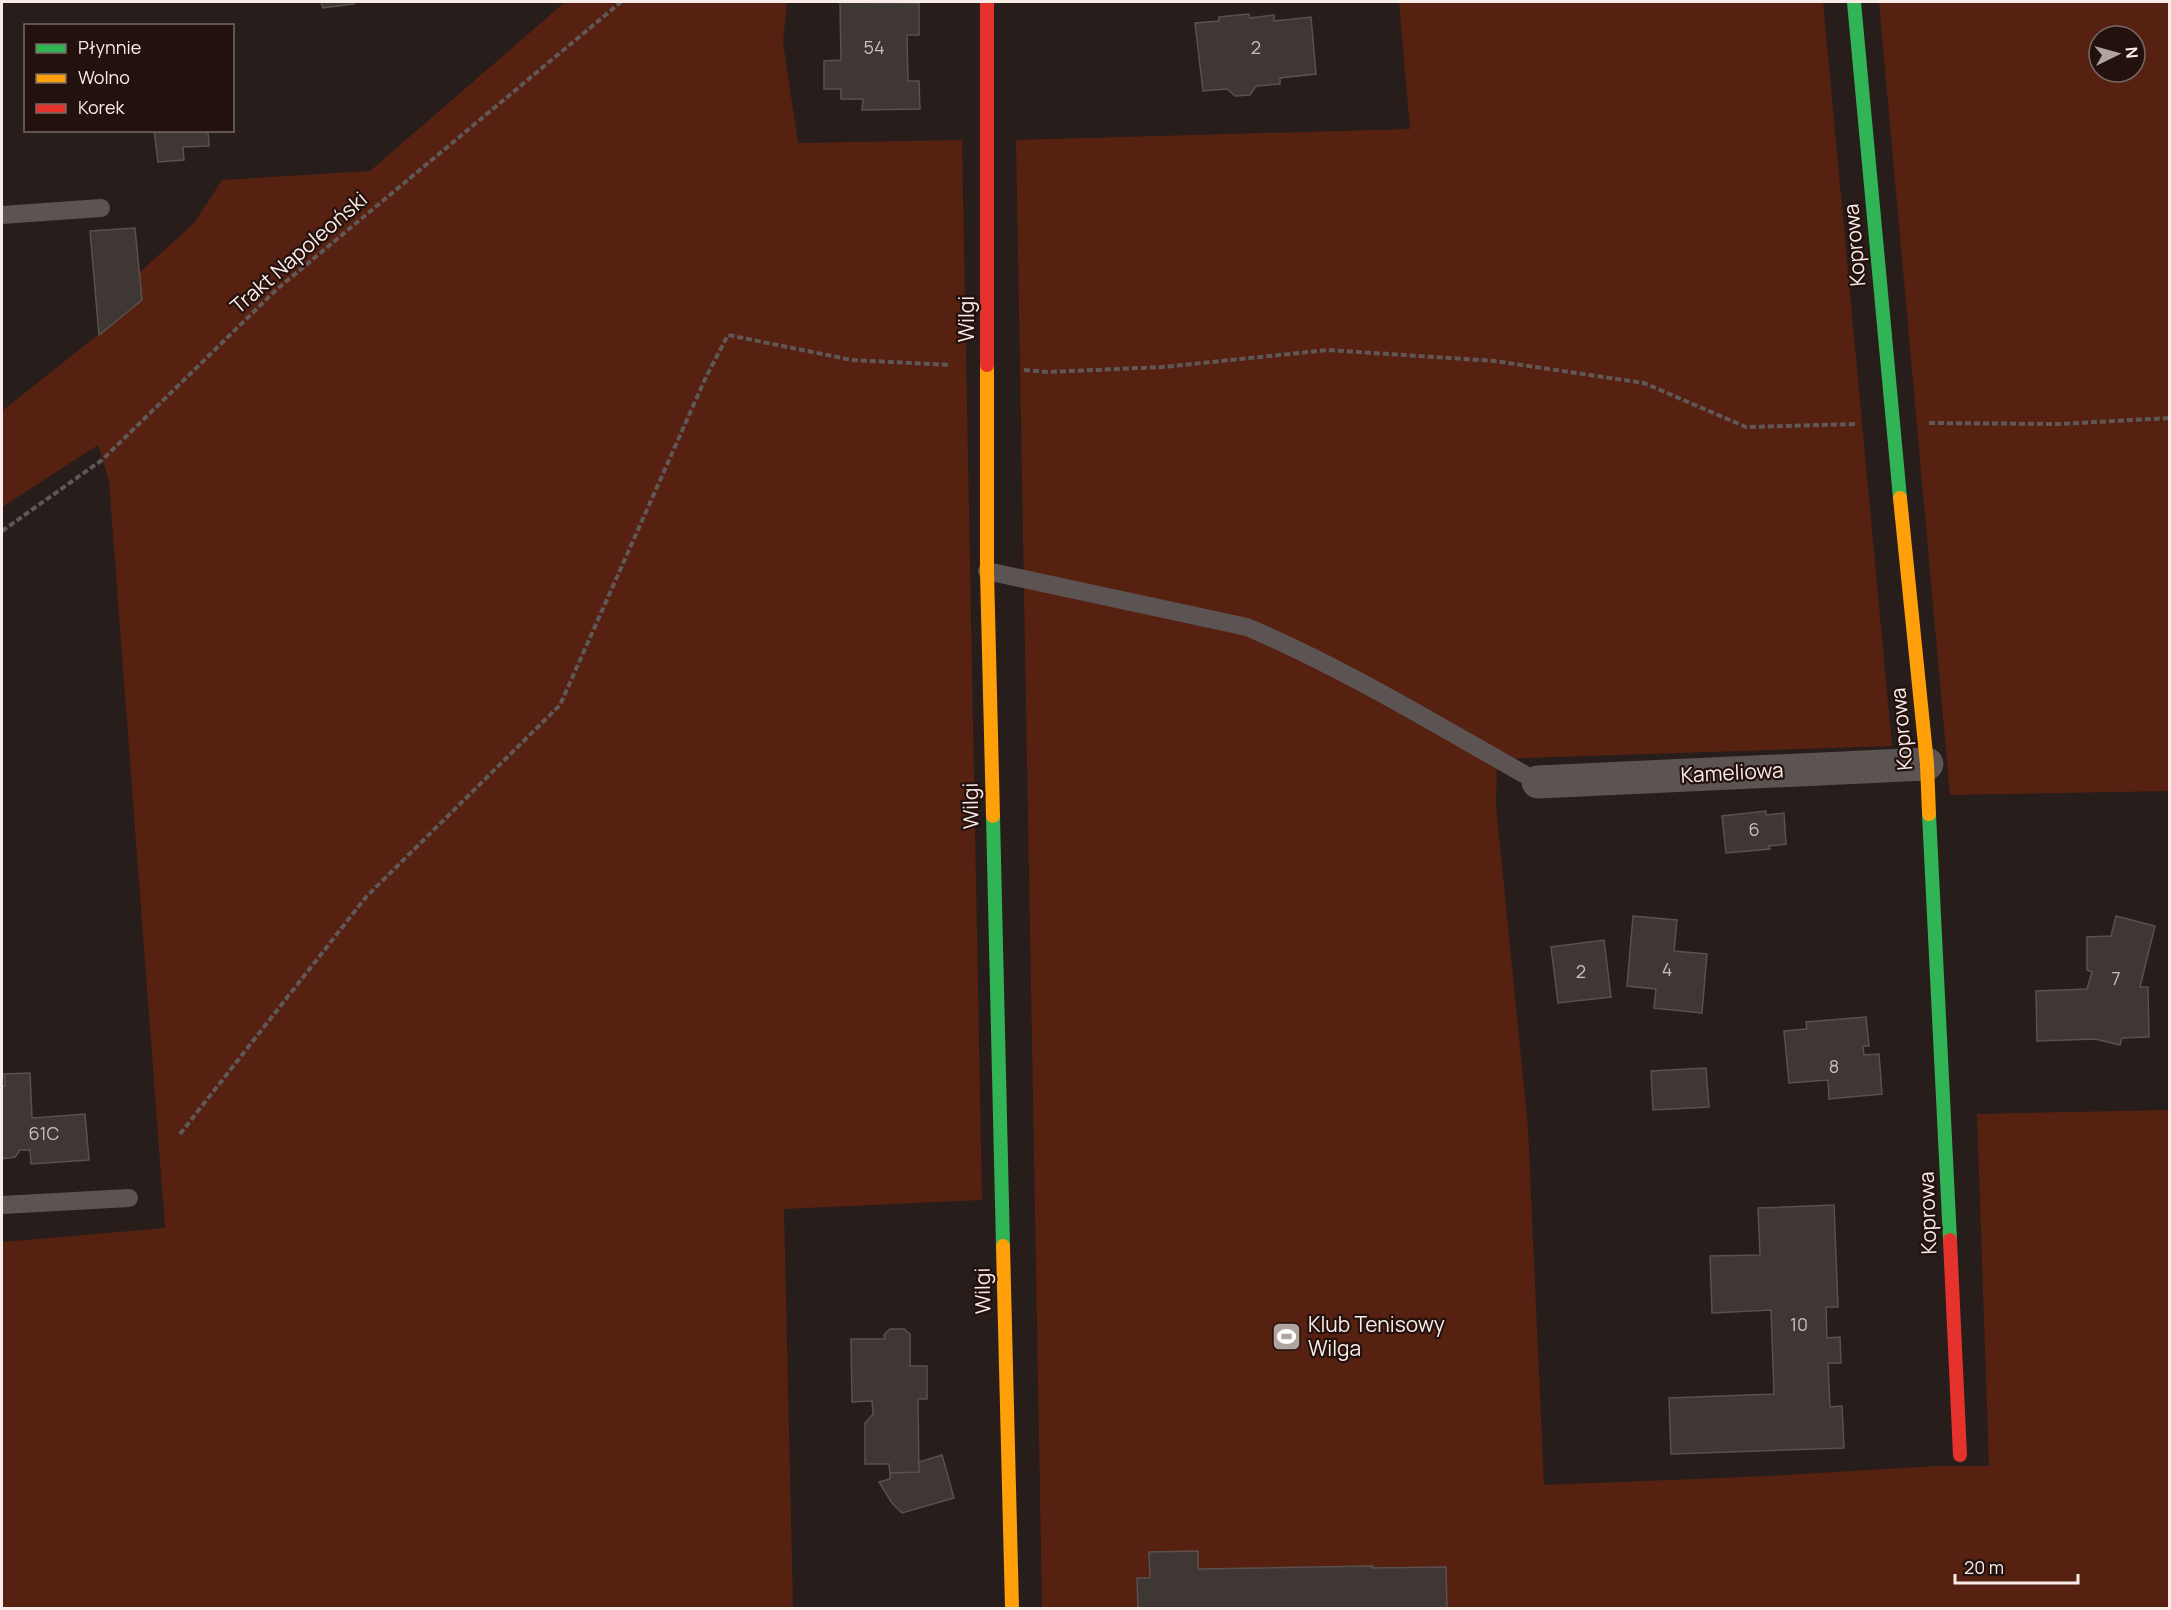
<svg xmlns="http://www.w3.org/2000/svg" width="2171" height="1610" viewBox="0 0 2171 1610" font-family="Manrope,sans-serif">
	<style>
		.green { fill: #572112; fill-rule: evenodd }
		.building { fill: #3f3734; stroke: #5a514e; stroke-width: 1.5 }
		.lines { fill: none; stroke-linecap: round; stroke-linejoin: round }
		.path { stroke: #5f5856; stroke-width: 4; stroke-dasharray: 6 3; stroke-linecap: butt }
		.lane { stroke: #5c5452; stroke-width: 18 }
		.street { stroke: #5c5452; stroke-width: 33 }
		.fast { stroke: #30b455; stroke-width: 14 }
		.slow { stroke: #ff9f0a; stroke-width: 14 }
		.jam { stroke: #e5322d; stroke-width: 14 }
		.labels { text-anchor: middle; stroke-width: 4.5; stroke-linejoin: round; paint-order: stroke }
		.number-label { font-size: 18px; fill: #cabfbb }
		.street-label { font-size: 21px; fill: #f9ece8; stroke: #22110c }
		.poi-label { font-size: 21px; fill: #f9ece8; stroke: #22110c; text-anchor: start }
	</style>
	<rect width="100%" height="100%" fill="#271d1a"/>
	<!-- green -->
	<path class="green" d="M565,2H787L783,42L798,143L962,140L982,1200L784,1209L793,1608H2V1242L165,1228L109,481L98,445L2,507V411L142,300L139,273L194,223L222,180L370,171Z
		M1399,2H1823L1892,746L1497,759L1496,805L1528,1128L1544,1485L1768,1476L1935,1466H1989L1977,1114L2169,1110V1608H1042L1016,140L1410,129Z
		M1879,2H2169V791L1950,795ZM2099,36H2135V72H2099Z"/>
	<!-- building -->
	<path class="building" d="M321,2H353L354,4L323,8Z
		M840,2L919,3V35H907L908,81H919L920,109L862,110L863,99H841V89H824V61L841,60Z
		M1249,14L1250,18L1274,15V21L1311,17L1316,74L1280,78V84L1256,86L1250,95L1235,96L1227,89L1203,91L1195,23L1219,21V17Z
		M154,130H208L209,146L183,147L184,160L158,162Z
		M135,228L142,300L99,335L90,231Z
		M1766,811V815L1784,813L1786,844L1769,846L1770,849L1726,853L1722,816Z
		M1633,916L1677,920L1674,951L1707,954L1702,1013L1654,1008L1656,989L1627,986Z
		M2116,916L2155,926L2140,987H2148L2149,1037L2122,1038L2120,1045L2095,1039L2037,1041L2036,991L2087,989L2092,972L2087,970V937L2111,936Z
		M1604,940L1611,997L1558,1003L1551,947Z
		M1866,1017L1869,1046H1863L1864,1055L1879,1054L1882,1094L1829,1099L1828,1080L1789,1083L1784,1031L1807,1029L1806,1022Z
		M1706,1068L1709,1107L1653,1110L1651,1071Z
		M30,1073L32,1118L85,1114L89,1160L31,1164L30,1150H20L15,1157L2,1159V1086H5L4,1074Z
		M1834,1205L1838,1307H1826L1827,1338L1840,1337L1841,1363H1828L1830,1407L1842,1406L1844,1448L1671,1454L1669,1398L1774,1394L1771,1310L1712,1313L1710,1256L1760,1255L1758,1208Z
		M890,1329H904L910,1334V1366H927V1399H918L919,1472L890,1473L889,1464H865V1423L873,1414L872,1401L852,1402L851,1339H885L884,1335Z
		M942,1455L954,1498L902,1513L892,1503L879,1482L890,1479V1473L919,1472V1462Z
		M1198,1551V1569L1373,1566L1372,1568L1446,1567L1447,1608H1138L1137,1578H1150L1149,1552Z"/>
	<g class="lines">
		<!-- path -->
		<path class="path" d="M1024,370L1048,372L1163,367L1328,350L1495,361L1644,383L1746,427L1856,424
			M1929,423L2060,424L2170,418
			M2,531L102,460L276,290L621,2
			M180,1134L366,897L560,705L706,377L728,335L852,360L950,365"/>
		<!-- lane -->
		<path class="lane" d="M2,215L101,208
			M987,571L1247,627C1348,670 1442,728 1538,782
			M2,1205L129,1198"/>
		<!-- street -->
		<path class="street" d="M1538,782L1927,764"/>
		<!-- fast -->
		<path class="fast" d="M1854,2L1900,498
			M1929,814L1950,1240
			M993,816L1003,1246"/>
		<!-- slow -->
		<path class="slow" d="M987,365V571L993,816
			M1900,498L1927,764L1929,814
			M1003,1246L1012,1608"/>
		<!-- jam -->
		<path class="jam" d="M987,2V365
			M1950,1240L1960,1455"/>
	</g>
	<!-- icons -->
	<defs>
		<symbol id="stadium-square" viewBox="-11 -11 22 22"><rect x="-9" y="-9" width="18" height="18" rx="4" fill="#b0a4a0" stroke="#22110c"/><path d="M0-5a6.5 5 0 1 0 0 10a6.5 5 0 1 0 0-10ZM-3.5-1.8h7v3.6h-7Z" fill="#fff"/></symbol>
	</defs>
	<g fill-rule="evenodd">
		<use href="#stadium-square" x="1270" y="1320" width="33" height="33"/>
	</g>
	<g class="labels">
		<!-- number labels -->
		<g class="number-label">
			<text x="874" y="54">54</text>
			<text x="1256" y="54">2</text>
			<text x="1754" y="836">6</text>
			<text x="1667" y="976">4</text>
			<text x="1581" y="978">2</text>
			<text x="2116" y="985">7</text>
			<text x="1834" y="1073">8</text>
			<text x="44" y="1140">61C</text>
			<text x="1799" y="1331">10</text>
		</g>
		<!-- street labels -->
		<g class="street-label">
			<text transform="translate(1855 245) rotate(-95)" y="7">Koprowa</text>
			<text transform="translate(299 253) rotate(-41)" y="7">Trakt Napoleoński</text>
			<text transform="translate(967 319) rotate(-90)" y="7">Wilgi</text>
			<text transform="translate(1902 729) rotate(-95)" y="7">Koprowa</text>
			<text transform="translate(1732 773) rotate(-3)" y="7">Kameliowa</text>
			<text transform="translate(971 806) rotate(-91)" y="7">Wilgi</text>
			<text transform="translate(1928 1213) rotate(-92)" y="7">Koprowa</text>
			<text transform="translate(983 1291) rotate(-91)" y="7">Wilgi</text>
		</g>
		<!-- poi labels -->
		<g class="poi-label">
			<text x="1308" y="1332">Klub Tenisowy<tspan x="1308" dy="24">Wilga</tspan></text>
		</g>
	</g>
	<!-- border -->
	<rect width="2171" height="1610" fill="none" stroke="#f9ece8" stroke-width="6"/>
	<!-- legend -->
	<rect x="24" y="24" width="210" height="108" fill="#22110c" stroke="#786964" stroke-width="1.5"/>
	<rect x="36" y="44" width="30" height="9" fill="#30b455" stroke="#786964" stroke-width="1.5"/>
	<text x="78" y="54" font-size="18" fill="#f9ece8">Płynnie</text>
	<rect x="36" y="74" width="30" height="9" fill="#ff9f0a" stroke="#786964" stroke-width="1.5"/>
	<text x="78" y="84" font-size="18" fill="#f9ece8">Wolno</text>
	<rect x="36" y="104" width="30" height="9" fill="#e5322d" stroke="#786964" stroke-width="1.5"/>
	<text x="78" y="114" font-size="18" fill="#f9ece8">Korek</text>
	<!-- north arrow -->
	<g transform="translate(2117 54) rotate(85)"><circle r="28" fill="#22110c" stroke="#786964" stroke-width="1.5"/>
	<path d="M0-4.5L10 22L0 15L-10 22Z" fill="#b0a4a0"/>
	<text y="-9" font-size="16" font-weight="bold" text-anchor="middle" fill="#f9ece8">N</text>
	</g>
	<!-- scale -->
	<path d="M1955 1574v9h123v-9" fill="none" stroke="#f9ece8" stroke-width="3"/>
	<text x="1964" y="1574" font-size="18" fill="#f9ece8" stroke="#22110c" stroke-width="4.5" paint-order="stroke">20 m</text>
</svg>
